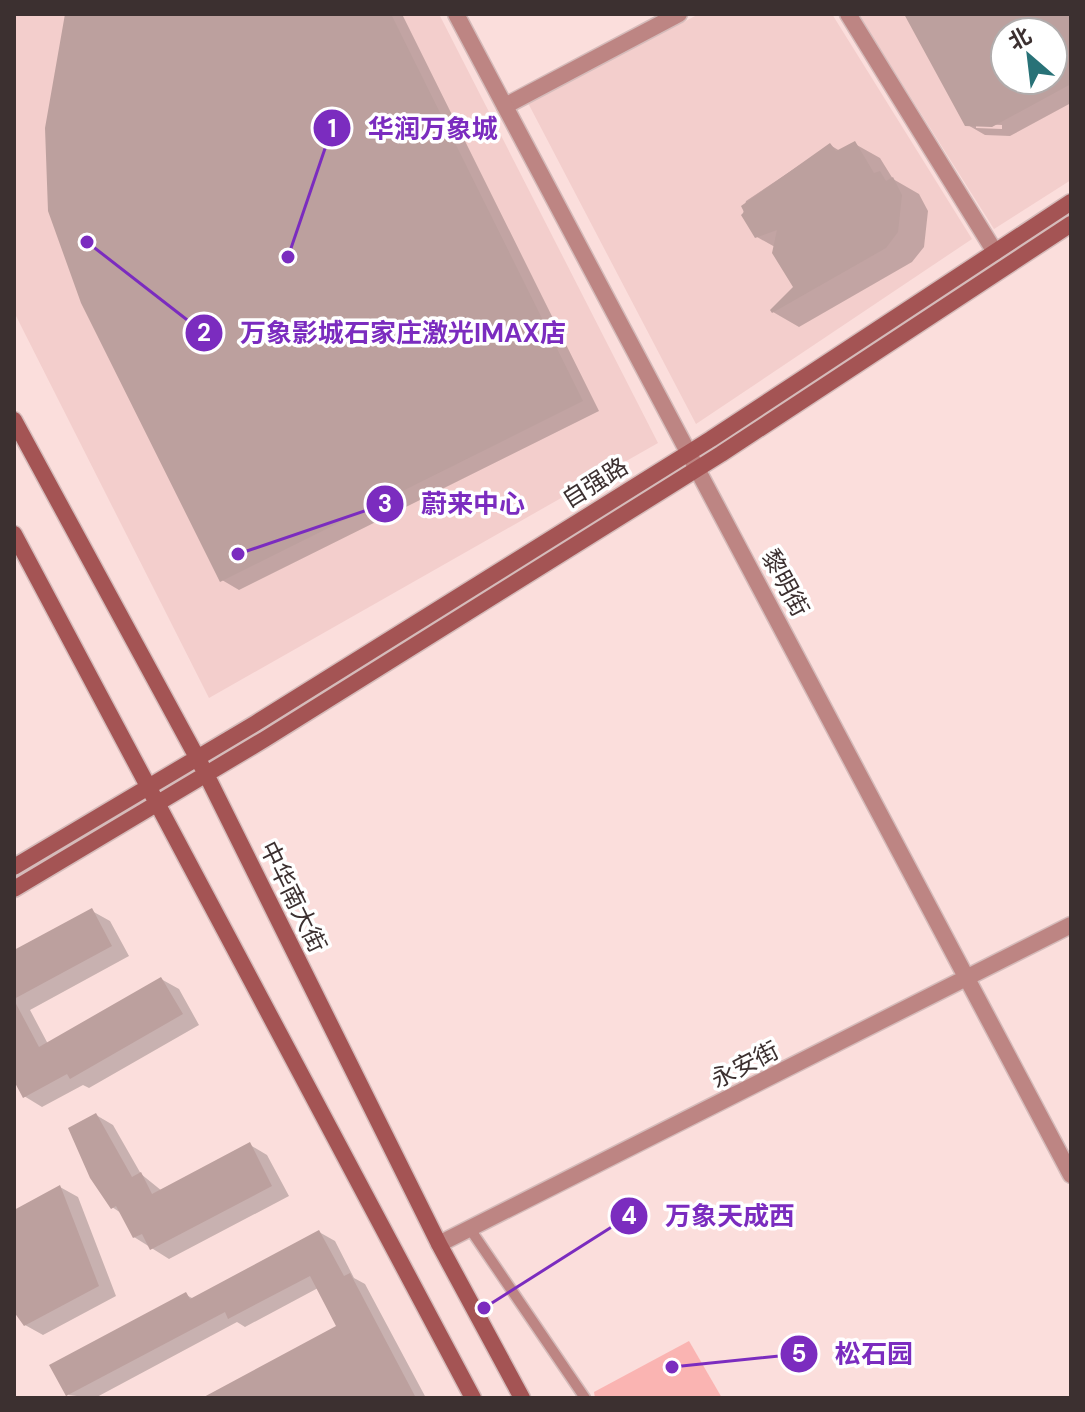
<svg xmlns="http://www.w3.org/2000/svg" width="1085" height="1412" viewBox="0 0 1085 1412" font-family="'DM Sans','Noto Sans SC',sans-serif">
	<style>
		.built { fill: #f3cecc; fill-rule: evenodd }
		.green { fill: #fab4b2 }
		.shadow { fill: #0003; fill-rule: evenodd }
		.building { fill: #bca09e; fill-rule: evenodd }
		.lines { fill: none; stroke-linecap: round; stroke-linejoin: round }
		.service-casing { stroke: #d5bbba; stroke-width: 13 }
		.minor-casing { stroke: #d5bbba; stroke-width: 19 }
		.tertiary-casing { stroke: #d5bbba; stroke-width: 19 }
		.secondary-casing { stroke: #d5bbba; stroke-width: 19 }
		.service { stroke: #bd8583; stroke-width: 10 }
		.minor { stroke: #bd8583; stroke-width: 16 }
		.tertiary { stroke: #bd8583; stroke-width: 16 }
		.secondary { stroke: #a45454; stroke-width: 16 }
		.labels { text-anchor: middle; stroke-width: 7; stroke-linejoin: round; paint-order: stroke }
		.street-label { font-size: 24px; fill: #3c3030; stroke: #fff }
		.leader { fill: none; stroke: #7b2cbf; stroke-width: 3 }
		.callout-dot { fill: #7b2cbf; stroke: #fff; stroke-width: 3 }
		.mark-label { font-size: 24px; text-anchor: middle; font-weight: bold; fill: #fff }
		.callout-label { font-size: 26px; text-anchor: middle; font-weight: bold; fill: #7b2cbf; stroke: #fff; stroke-width: 7; stroke-linejoin: round; paint-order: stroke }
	</style>
	<rect width="100%" height="100%" fill="#fbdedc"/>
	<!-- built -->
	<path class="built" d="M14,14H439L658,443L209,698L14,312Z
		M699,14H832L972,239L696,424L528,103Z
		M858,14H1071V180L994,229ZM1005,32H1053V80H1005Z"/>
	<!-- green -->
	<path class="green" d="M689,1341L722,1398H595L594,1392Z"/>
	<!-- shadow -->
	<path class="shadow" d="M67,14H402L599,411L239,590L222,580L47,128Z
		M906,14H1071V103L1010,136L985,135L966,124ZM1005,32H1053V80H1005ZM976,124L1002,125V129L976,128Z
		M855,144L880,158L893,179L919,194L928,211L924,247L912,262L799,327L773,312L795,287L775,247L757,237L743,214L746,201L830,145L840,151Z
		M92,911L110,921L129,956L30,1010L48,1044L161,979L179,989L199,1025L89,1088L83,1085L42,1107L24,1096L14,1077V953Z
		M96,1115L113,1125L141,1174L162,1191L250,1145L267,1155L289,1196L169,1259L134,1237L121,1213L112,1207Z
		M60,1187L78,1197L116,1296L43,1335L25,1325L14,1309V1212Z
		M319,1232L335,1241L354,1278L365,1284L426,1398H206L339,1327L318,1288L245,1327L237,1322L95,1398L68,1395L186,1295L194,1299Z"/>
	<!-- building -->
	<path class="building" d="M65,14H391L583,401L220,582L81,303L48,211L45,128Z
		M904,14H1071V84L992,127L965,126ZM1005,32H1053V80H1005Z
		M855,141L874,173L880,171L886,181L893,177L902,195L898,232L886,248L772,313L770,310L793,287L772,253L777,230L755,238L741,215L744,212L741,206L830,143L836,151Z
		M92,908L112,946L14,999V950Z
		M161,977L183,1014L70,1079L67,1074L23,1098L14,1081V1000L39,1047Z
		M96,1113L132,1177L141,1172L152,1194L250,1142L272,1186L150,1250L142,1234L133,1238L116,1206L111,1209L90,1178L68,1128Z
		M60,1185L99,1286L24,1326L14,1312V1210Z
		M319,1230L344,1276L350,1273L416,1398H202L336,1326L310,1276L228,1319L225,1312L66,1396L49,1365L186,1292L190,1299Z"/>
	<g class="lines">
		<defs>
			<path id="service" d="M470,1229L585,1398"/>
			<path id="minor" d="M848,14L995,252
				M505,106L679,14"/>
			<path id="tertiary" d="M456,14L1071,1175
				M439,1244L1071,925"/>
			<path id="secondary" d="M14,420L206,774L439,1244L522,1398
				M14,534L473,1398
				M14,867L256,723L711,439L1071,202
				M14,889L265,739L721,454L1071,224"/>
		</defs>
		<!-- service casing -->
		<use href="#service" class="service-casing"/>
		<!-- minor casing -->
		<use href="#minor" class="minor-casing"/>
		<!-- tertiary casing -->
		<use href="#tertiary" class="tertiary-casing"/>
		<!-- secondary casing -->
		<use href="#secondary" class="secondary-casing"/>
		<!-- service -->
		<use href="#service" class="service"/>
		<!-- minor -->
		<use href="#minor" class="minor"/>
		<!-- tertiary -->
		<use href="#tertiary" class="tertiary"/>
		<!-- secondary -->
		<use href="#secondary" class="secondary"/>
	</g>
	<g class="labels">
		<!-- street labels -->
		<g class="street-label">
			<text transform="translate(595 483) rotate(-32)" y="8">自强路</text>
			<text transform="translate(785 583) rotate(62)" y="8">黎明街</text>
			<text transform="translate(293 897) rotate(64)" y="8">中华南大街</text>
			<text transform="translate(745 1065) rotate(-27)" y="8">永安街</text>
		</g>
	</g>
	<!-- callouts -->
	<path class="leader" d="M288 257L332 128M87 242L204 333M238 554L385 504M484 1308L629 1216M672 1367L799 1354"/>
	<g class="callout-dot">
		<circle cx="288" cy="257" r="8"/>
		<circle cx="87" cy="242" r="8"/>
		<circle cx="238" cy="554" r="8"/>
		<circle cx="484" cy="1308" r="8"/>
		<circle cx="672" cy="1367" r="8"/>
		<circle cx="332" cy="128" r="20"/>
		<circle cx="204" cy="333" r="20"/>
		<circle cx="385" cy="504" r="20"/>
		<circle cx="629" cy="1216" r="20"/>
		<circle cx="799" cy="1354" r="20"/>
	</g>
	<g class="mark-label">
		<text x="332" y="137">1</text>
		<text x="204" y="341">2</text>
		<text x="385" y="512">3</text>
		<text x="629" y="1224">4</text>
		<text x="799" y="1362">5</text>
	</g>
	<g class="callout-label">
		<text x="433" y="138">华润万象城</text>
		<text x="403" y="342">万象影城石家庄激光IMAX店</text>
		<text x="473" y="513">蔚来中心</text>
		<text x="730" y="1225">万象天成西</text>
		<text x="874" y="1363">松石园</text>
	</g>
	<!-- border -->
	<rect width="1085" height="1412" fill="none" stroke="#3c3030" stroke-width="32"/>
	<!-- north arrow -->
	<g transform="translate(1029 56) rotate(332)"><circle r="38" fill="#ffffff" stroke="#b1acac" stroke-width="2"/>
	<path d="M0-6L14 30L0 20L-14 30Z" fill="#287277"/>
	<text y="-12" font-size="22" font-weight="bold" text-anchor="middle" fill="#3c3030">北</text>
	</g>
</svg>
